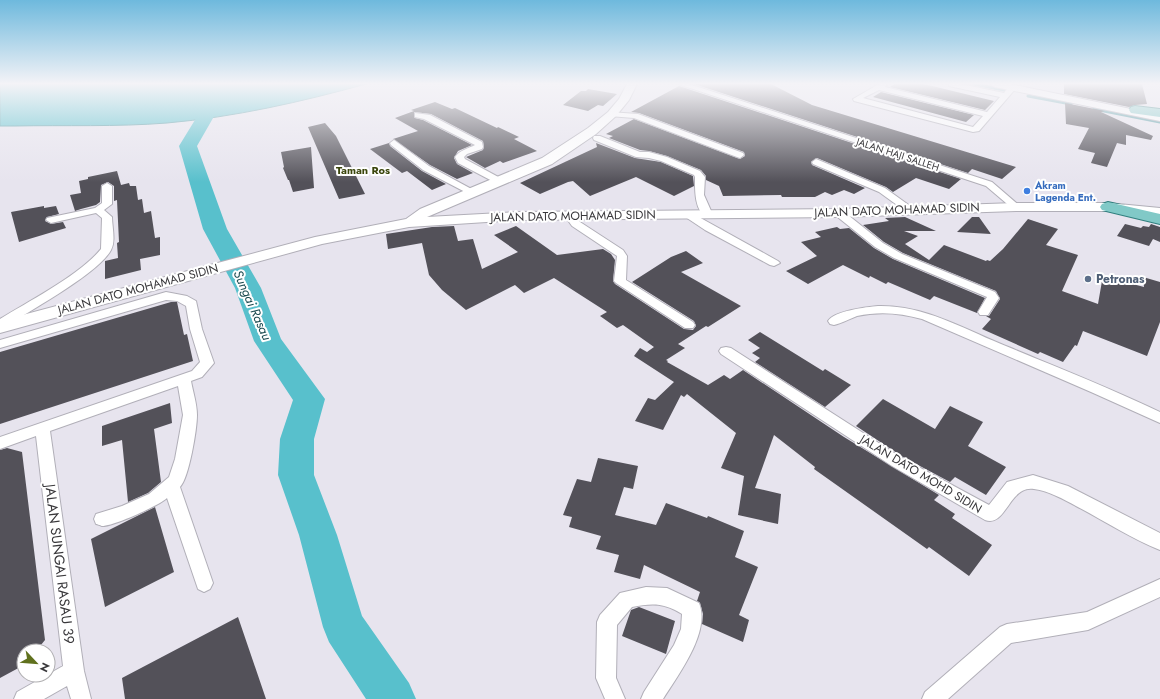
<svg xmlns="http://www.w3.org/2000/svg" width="1160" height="699" viewBox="0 0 1160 699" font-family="Jost,sans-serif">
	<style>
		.water { fill: #58c0cc; stroke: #4f97a0 }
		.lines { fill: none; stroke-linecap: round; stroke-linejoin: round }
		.stream { stroke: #4f97a0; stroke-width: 3 }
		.river { fill: #58c0cc; fill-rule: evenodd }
		.building { fill: #535159 }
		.street-casing { stroke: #b1afb8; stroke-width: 2 }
		.secondary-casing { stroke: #b1afb8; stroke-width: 2 }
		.primary-casing { stroke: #317f7e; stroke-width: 2 }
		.street { fill: #fff; fill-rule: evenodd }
		.secondary { fill: #fff; fill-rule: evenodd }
		.primary { fill: #81c9c7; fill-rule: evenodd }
		.shop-dot { fill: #3f7fe0; stroke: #fff; stroke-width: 1.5 }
		.service-dot { fill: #5c6f8a; stroke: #fff; stroke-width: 1.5 }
		.labels { text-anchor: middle; stroke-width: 4; stroke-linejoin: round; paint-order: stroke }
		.far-street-label { font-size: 10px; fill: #39383b; stroke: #fff }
		.far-shop-label { font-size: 10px; font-weight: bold; fill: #366cbe; stroke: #fff; text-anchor: start }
		.far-neighbourhood-label { font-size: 11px; font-weight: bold; fill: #3b460c; stroke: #fff }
		.street-label { font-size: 12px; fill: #39383b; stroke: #fff }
		.service-label { font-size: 12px; font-weight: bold; fill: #4e5e75; stroke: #fff; text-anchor: start }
		.water-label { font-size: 13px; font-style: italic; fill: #1e4d52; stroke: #fff }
		.near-street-label { font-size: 14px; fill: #39383b; stroke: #fff }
	</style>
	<rect width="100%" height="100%" fill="#e7e4ee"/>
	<!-- water -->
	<path class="water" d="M0,84H366C301,102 235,117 167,123C116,127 65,125 15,126H0Z"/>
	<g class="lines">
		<!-- stream -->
		<path class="stream" d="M974,84L1009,91
			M1028,96L1071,104
			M1094,109L1160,122"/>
		<!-- river -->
		<path class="river" d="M217,84L232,85L197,146L227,229L261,288L281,339L325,399L314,439V475L337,535L362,616L409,683L416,699H366L329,642L323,627L299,535L278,475L280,439L293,400L254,341L235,288L203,229L179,146Z"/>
	</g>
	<!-- building -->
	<path class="building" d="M694,84H771L812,105L1016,167L1002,179L972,169L968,173Z
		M894,84H924L994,101L985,110L890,87Z
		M1064,84H1142L1147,104L1135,105L1129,107L1064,94Z
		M679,86L961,179L949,189L916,178L893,192L886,187L817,158L811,162L812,165L865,188L854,194L844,190L832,195L825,192L815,197H782L781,195L723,196L719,186L706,180V176L701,170L667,156L649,151L640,150L609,138L613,136L606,134L634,119L740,159L745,156L744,152L639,113L631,112Z
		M588,89L617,94L603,106L598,105L588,111L563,105L581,91H586Z
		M881,92L974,115L966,122L873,97Z
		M435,102L452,109L455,108L497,128L498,127L519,137L514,139L537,151L503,163L500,161L485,168L466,157L483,150L484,147L483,141L431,114L414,112L415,118L423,120L472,145L458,151L454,158L457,164L473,173L457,179L430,165L393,139L418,131L395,118L414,111L411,110Z
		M1065,103L1105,111L1101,112L1153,136L1151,140L1126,135V145L1117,143L1107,167L1091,163L1095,153L1078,149L1089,128L1066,124Z
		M325,123L336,136L365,194L339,199L308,127Z
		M389,143L390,146L422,171L446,184L432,190L407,171L402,173L370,149Z
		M596,143L635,158L661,162L693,176L694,186L674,196L636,177L590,196L573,181L568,182L540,194L520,183L597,147Z
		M311,147L314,188L293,192L289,180H288L283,168L284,167L281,152Z
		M117,171L121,185L129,183L130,186H136L138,200L142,199L144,213L151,211L155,238L160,237V255L140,259L141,270L105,279V261L118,258L117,243L119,242L117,200L114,201V186L108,182L101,185L100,202L96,205L81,209L75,211L70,195L81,193L79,181L88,179V177Z
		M44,206V208L56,206L59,214L47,217L45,221L51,224L63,222L66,228L19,242L11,212Z
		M905,217L936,231H904L918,236L905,244L929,260L944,245L986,261L987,260L990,261L1003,249L1028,219L1058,229L1046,245L1078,255L1062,291L1098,304L1102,281L1110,283L1111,280L1129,285V283L1144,287L1143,277L1160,282V322L1147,356L1083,331L1077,346L1075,345L1063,362L1040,352L1038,354L982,329L991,319L986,316H989L1000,299L996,291L903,253L884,242L863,225L889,221L885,218Z
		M972,217H979L991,234L957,232Z
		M1125,224L1141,228L1143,226L1149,227L1151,224L1160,227V242L1153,239L1149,246L1117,236Z
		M454,226L458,241L473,239L482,269L518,252L494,235L516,226L557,255L603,249L611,254L615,260L613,281L615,284L684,329L693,330L696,326L694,321L632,282L671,257L686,251L703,263L681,272L741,306L708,327L706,326L678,344L685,348L666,360L668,361L667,362L708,385L724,375L730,379L743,370L844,437L939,495L934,500L955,514L952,518L992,545L969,576L929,547L927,549L814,469L815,467L774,435L755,488L781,494L778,524L738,515L744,476L721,468L736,433L687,394L684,397L681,395L663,430L635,421L648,398L655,400L674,382L634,356L640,348L647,352L654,347L623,325L617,328L600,316L607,312L554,278L524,293L515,285L466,310L442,290L429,275L422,243L388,249L386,234L432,227Z
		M837,227L840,229L849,228L874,248L893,259L985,298L977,313L934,296L930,300L888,282L886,284L870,276L869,278L843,265L808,284L786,271L817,256L801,242L821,237L815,232Z
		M171,302H177L184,335L187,334L193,361L0,424V352Z
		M760,332L823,371L825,369L851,385L825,407L755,362L760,358L752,353L760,348L748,340Z
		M883,399L935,429L950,406L983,422L968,446L1006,467L986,495L955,477L950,482L903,457L856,426Z
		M170,403L172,423L154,429L161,482L148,493L128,502L122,440L102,446V426Z
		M7,448L22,452L45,640L36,651H24V665L0,678V450Z
		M598,458L638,466L633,489L624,487L615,515L656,525L666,503L707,518L708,516L744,531L735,557L758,567L739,615L749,620L743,642L702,624L703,614L700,603L697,601L700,592L644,565L640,579L614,572L619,555L596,549L601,536L569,527L572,517L563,515L577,479L591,482Z
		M155,507L174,572L105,607L91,539Z
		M639,607L675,621L666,654L622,636L631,610Z
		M238,617L266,699H125L122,678Z"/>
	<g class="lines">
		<defs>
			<path id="street" d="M678,84H689L992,182L1021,207L1019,209H1013L986,186Z
				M879,84H887L885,87L987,112L1000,97L949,86V84H961L1004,93L1010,85H1013L1017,87L979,131L973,132L854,101L853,99ZM879,90L983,116L973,127L863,98Z
				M609,112L638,114L743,153L744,155L740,158L737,157L634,118L609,116Z
				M415,113L430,115L482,142L483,147L482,149L467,154L464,157L465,159L502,179L504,181L502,183H496L458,163L455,157C460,150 467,149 475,145L424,119L415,117Z
				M594,136H600L640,152H649L667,157L700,171L705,177L704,195L712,213L707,216C694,213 695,187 695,177L694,175L661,161L649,158L636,157L594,140L593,138Z
				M394,140L429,166L477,192L475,194H469L423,170L391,145L390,143Z
				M816,159L885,188L917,211L916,213H908L879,192L813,164L812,162Z
				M107,183L112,186V204L104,210L112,217C112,227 116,241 111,250C99,273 28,312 4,327L0,328V319C29,301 80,275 101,249L102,218L96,213L51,223L46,220L47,218L95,208L102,203V186Z
				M839,210L843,211L883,243L902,254L995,292L999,298L988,315H980L978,312L987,297L894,258L875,247L835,215L834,213Z
				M688,211L778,261L780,263L774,266L770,265L705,230L684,216L683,214L684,212Z
				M569,212L573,213L580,222L623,250L627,256L626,280L693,322L695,325L693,328H685L616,283L614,281L617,256L572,226L564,215Z
				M166,292L187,296L196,301L202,329L214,363L202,377L191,381C193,392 197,404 197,415C197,429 189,478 180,487L213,583L210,589L204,592L198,589L167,498C158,506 114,526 102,526C102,526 97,524 96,524L94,519L96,514L122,506L149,494L169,477L175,459L183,415L178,386L50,431L84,671L91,699H71L67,686L44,699H14L17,692L63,666L36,436L0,449V437L192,371L200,362L190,329L186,306L177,301L166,300L0,348V340Z
				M878,306C923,305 960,327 1001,344C1054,366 1108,387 1160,412V423L1091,392L922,319C901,313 879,311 857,316C849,319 842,323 834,325L830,324L828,321C834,311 866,307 878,306Z
				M726,347L731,348L902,458L989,505L1007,482L1033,475L1068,486L1160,533V550C1132,539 1103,520 1076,506C1063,499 1049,491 1034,489C1009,485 1006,528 985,520L892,466L721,354L719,351L721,348Z
				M1160,579V597L1088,630L1011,643L948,699H922L925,692L1000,627L1007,624L1087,612Z
				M646,587L667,588L699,603C711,632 678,675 663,699H641L644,692L674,645L681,629L682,614C664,603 653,603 632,607L617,625L616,678L625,699H605L596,678L597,622L600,615L620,593Z"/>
			<path id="secondary" d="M627,84H637L629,100L616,116L596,134L552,164L427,217L519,212L839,209L1016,203H1108L1160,208V216L1108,211H1016L839,217L519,220L409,227L322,244L0,333V321L315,237L406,219L420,209L542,158L588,128L608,112L619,99Z
				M990,84H1010L1160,115V121L995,87Z"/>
			<path id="primary" d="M1135,106L1160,109V117L1131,113L1129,110L1131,107Z
				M1108,202L1160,214V224L1102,210L1100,207L1102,204Z"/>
		</defs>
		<!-- street casing -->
		<use href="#street" class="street-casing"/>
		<!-- secondary casing -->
		<use href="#secondary" class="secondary-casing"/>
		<!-- primary casing -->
		<use href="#primary" class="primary-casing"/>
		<!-- street -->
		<use href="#street" class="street"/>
		<!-- secondary -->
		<use href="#secondary" class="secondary"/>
		<!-- primary -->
		<use href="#primary" class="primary"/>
	</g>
	<!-- sky -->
	<linearGradient id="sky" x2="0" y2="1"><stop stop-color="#6eb9dd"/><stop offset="0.46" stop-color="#f4f3f7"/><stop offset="1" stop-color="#f4f3f7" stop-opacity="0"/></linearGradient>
	<rect width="1160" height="182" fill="url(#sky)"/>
	<!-- markers -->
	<circle class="shop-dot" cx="1027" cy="191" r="4"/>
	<circle class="service-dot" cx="1088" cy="279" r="4"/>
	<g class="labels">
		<!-- far-street labels -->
		<g class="far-street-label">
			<text transform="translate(898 154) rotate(18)" y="4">JALAN HAJI SALLEH</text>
		</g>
		<!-- far-shop labels -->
		<g class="far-shop-label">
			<text x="1035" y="189">Akram<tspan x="1035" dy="12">Lagenda Ent.</tspan></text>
		</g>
		<!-- far-neighbourhood labels -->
		<g class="far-neighbourhood-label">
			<text x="363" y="174">Taman Ros</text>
		</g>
		<!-- street labels -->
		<g class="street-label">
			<text transform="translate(897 210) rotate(-2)" y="4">JALAN DATO MOHAMAD SIDIN</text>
			<text transform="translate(573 216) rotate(-1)" y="4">JALAN DATO MOHAMAD SIDIN</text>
			<text transform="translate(138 289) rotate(-15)" y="4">JALAN DATO MOHAMAD SIDIN</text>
			<text transform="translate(921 474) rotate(31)" y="4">JALAN DATO MOHD SIDIN</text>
		</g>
		<!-- service labels -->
		<g class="service-label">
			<text x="1096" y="283">Petronas</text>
		</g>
		<!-- water labels -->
		<g class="water-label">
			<text transform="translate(253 305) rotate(66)" y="5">Sungai Rasau</text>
		</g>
		<!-- near-street labels -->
		<g class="near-street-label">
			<text transform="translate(60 564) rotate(83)" y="5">JALAN SUNGAI RASAU 39</text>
		</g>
	</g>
	<!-- north arrow -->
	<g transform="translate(36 663) rotate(116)"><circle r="19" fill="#ffffff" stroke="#b0afb1"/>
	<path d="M0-3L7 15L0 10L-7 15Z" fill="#60711e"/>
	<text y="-6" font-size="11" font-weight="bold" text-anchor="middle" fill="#39383b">N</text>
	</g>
</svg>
